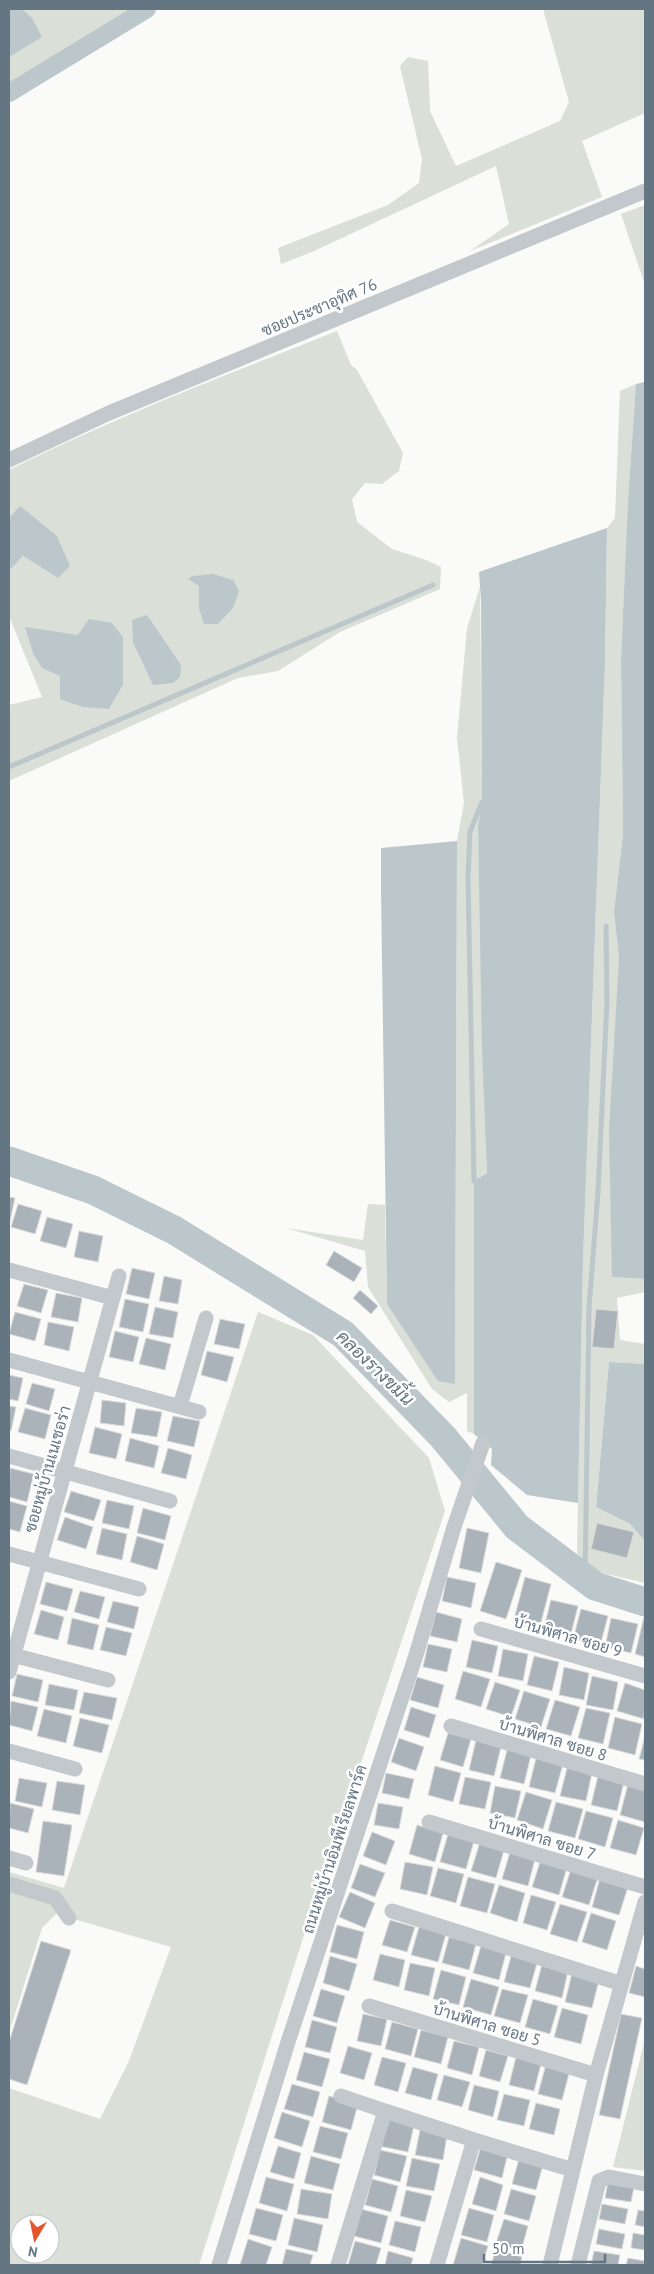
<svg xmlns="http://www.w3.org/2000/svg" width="654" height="2274" viewBox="0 0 654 2274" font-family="'PT Sans',Sarabun,sans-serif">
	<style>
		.green { fill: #dadfd7; fill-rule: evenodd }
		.water { fill: #bbc7cb }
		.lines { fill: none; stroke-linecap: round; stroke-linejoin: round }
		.stream { stroke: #bbc7cb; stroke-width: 5 }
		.canal { stroke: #bbc7cb; stroke-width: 18 }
		.river { stroke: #bbc7cb; stroke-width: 29 }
		.building { fill: #aab3b9; stroke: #dcdcda }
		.minor { stroke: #c3c8cc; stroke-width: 15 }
		.labels { text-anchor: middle; stroke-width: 5; stroke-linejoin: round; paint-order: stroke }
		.street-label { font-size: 16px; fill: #657683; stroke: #fff }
		.water-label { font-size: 18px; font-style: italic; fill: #60757c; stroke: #fff }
	</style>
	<rect width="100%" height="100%" fill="#fafaf8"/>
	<!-- green -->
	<path class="green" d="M9,9H132L9,85Z
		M543,9H645V113L582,141L602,197L470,251L509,224L496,166L312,252L281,264L278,248L388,205L419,183L422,159L400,66L408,57L428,61L430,111L456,166L560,121L569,102Z
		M645,205V285L621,214Z
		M337,331L351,365L357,370L403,453L399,471L382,484L365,483L352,499L357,522L392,549L426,560L441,567L440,589L340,632L278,671L238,678L9,781V705L42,697L9,616V571L23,556L58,578L20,507L9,518V470C115,417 226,375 337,331ZM189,579L239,591L199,608V586ZM123,637V685L109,709L61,699L60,676Z
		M636,384L628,499L621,659L623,834L614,912L619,958L612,1277L645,1279V1292L617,1298L620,1340L645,1344V1364L609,1362L596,1507L630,1524L645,1541V1583L590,1570L577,1553L583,1260L605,663L607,528L615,518L620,391Z
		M480,587L482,802L478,825L487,1173L474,1181V1434L467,1431V1393L449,1402L432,1389L368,1287L365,1251L286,1228L363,1240L368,1204L385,1205L387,1304L455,1384L457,841L464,803L457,738L467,628Z
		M258,1312L313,1335L429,1458L445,1511L310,1916L199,2265H9V2088L100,2119L129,2061L171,1947L56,1914L42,1928L9,2033V1872L64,1888ZM20,2224H50V2254H20Z
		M645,2039V2171L613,2167Z"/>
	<!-- water -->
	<path class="water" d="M9,9H22L32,18L42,37L9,57Z
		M645,382V1279L612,1277L609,1131L619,958L614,912L623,834L621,659L628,499L636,384Z
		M20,506L57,536L70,566L58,578L23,556L9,571V518Z
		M607,528L605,663L583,1260L578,1503L527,1495L491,1465L492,1449L474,1434V1181L487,1173L482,1048L478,825L482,802L481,601L479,572Z
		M213,574L233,580L239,591L233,608L218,624H204L199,608V586L188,579L193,576Z
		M147,615L181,665L180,677L173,683L153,685L133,642L132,620Z
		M89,619L112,623L123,637V685L109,709L83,707L60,699V676L42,668L33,653L25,627L78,635Z
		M457,841L455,1384L438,1381L387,1304L381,891V848Z
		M609,1362L645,1364V1541L630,1524L596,1507Z"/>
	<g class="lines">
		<!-- stream -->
		<path class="stream" d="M9,767L433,585
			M474,1181L468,878L470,832L482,802
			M585,1579L589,1308L598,1192L607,1001L606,926"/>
		<!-- canal -->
		<path class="canal" d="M9,93L147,9"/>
		<!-- river -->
		<path class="river" d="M9,1161L93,1190L174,1230L343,1334L443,1437L517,1527L595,1586L645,1602"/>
	</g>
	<!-- building -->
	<path class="building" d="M9,1197L15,1198L10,1221H9Z
		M18,1204L42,1211L35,1234L11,1227Z
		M47,1217L73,1224L66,1248L40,1241Z
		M79,1231L103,1236L98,1262L74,1257Z
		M334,1251L362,1268L354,1282L326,1265Z
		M132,1268L155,1273L149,1299L126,1294Z
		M164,1276L182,1280L178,1304L159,1301Z
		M24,1284L48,1290L41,1313L17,1306Z
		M360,1290L378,1306L371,1314L353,1298Z
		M56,1293L82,1298L78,1322L51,1317Z
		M125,1299L149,1304L143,1332L119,1327Z
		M155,1307L178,1312L173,1338L149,1334Z
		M596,1309L618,1311L614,1349L592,1347Z
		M15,1312L41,1319L35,1341L9,1334Z
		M220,1319L245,1324L239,1349L214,1344Z
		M48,1322L74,1327L69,1351L44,1345Z
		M115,1331L139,1337L133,1362L109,1357Z
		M146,1338L171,1344L165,1370L139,1364Z
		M207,1351L234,1357L227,1382L201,1375Z
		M9,1375L23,1378L18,1401L9,1399Z
		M32,1383L55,1389L49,1411L26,1404Z
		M102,1400L126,1403L124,1426L100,1423Z
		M9,1406L16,1407L11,1431L9,1430Z
		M25,1408L51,1415L45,1439L18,1432Z
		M136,1408L162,1412L157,1437L131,1433Z
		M173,1416L200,1421L194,1447L167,1441Z
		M95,1427L122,1434L116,1459L89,1453Z
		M130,1438L159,1446L154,1468L125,1461Z
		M168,1448L192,1455L186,1479L161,1473Z
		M10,1468L34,1474L27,1502L9,1497Z
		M71,1491L101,1500L94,1521L64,1512Z
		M107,1500L134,1506L129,1529L102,1523Z
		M9,1501L27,1506L20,1532L9,1529Z
		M143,1508L171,1516L165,1540L137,1533Z
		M65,1517L93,1527L86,1549L57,1540Z
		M597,1523L634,1532L627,1558L591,1549Z
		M102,1528L127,1534L122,1560L96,1554Z
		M467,1528L489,1533L481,1573L459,1568Z
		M137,1536L164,1544L157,1570L130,1562Z
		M496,1562L522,1570L506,1619L480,1611Z
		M447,1577L476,1583L471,1608L442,1601Z
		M525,1577L551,1584L539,1630L513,1623Z
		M46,1582L73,1589L67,1611L40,1604Z
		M80,1591L105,1597L99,1619L74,1612Z
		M551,1600L578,1606L570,1638L543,1631Z
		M113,1601L139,1607L134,1629L107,1622Z
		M581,1609L608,1616L600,1646L573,1639Z
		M41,1610L64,1617L58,1640L34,1634Z
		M436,1612L462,1619L457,1642L430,1636Z
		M644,1617H645V1657L635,1654Z
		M72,1618L99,1625L93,1650L67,1644Z
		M611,1618L638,1624L631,1653L605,1647Z
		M106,1627L132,1633L126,1656L100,1650Z
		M472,1640L498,1646L492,1673L466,1667Z
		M428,1644L452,1649L447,1672L423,1667Z
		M503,1649L528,1654L523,1681L498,1676Z
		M534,1656L559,1662L552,1691L527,1685Z
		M564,1667L589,1673L584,1700L559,1695Z
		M463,1671L490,1679L481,1707L455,1699Z
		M17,1674L43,1680L38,1702L12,1696Z
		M592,1676L618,1682L613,1710L586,1705Z
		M417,1677L444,1685L438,1708L410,1700Z
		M495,1682L520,1690L511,1717L486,1709Z
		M625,1683L645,1690L644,1719L617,1711Z
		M49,1684L78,1690L74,1710L45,1705Z
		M524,1691L550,1699L541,1727L515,1719Z
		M84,1692L117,1698L112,1720L79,1713Z
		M555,1700L580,1707L571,1736L546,1729Z
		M11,1701L38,1707L32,1731L9,1725Z
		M411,1707L436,1715L429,1738L404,1730Z
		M586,1708L610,1713L603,1744L578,1738Z
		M44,1709L72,1716L66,1743L37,1736Z
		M615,1717L642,1724L635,1755L608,1748Z
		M80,1718L109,1725L102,1753L73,1746Z
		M448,1733L471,1739L463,1767L440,1760Z
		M645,1736V1760L639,1759Z
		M399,1738L424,1747L416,1771L391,1762Z
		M476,1740L501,1747L494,1776L469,1770Z
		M507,1750L531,1755L524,1784L500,1778Z
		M536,1758L563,1764L555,1793L529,1787Z
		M435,1766L461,1773L453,1802L428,1795Z
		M567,1768L592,1773L586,1801L560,1796Z
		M386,1773L414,1779L409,1799L382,1793Z
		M598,1776L624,1782L617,1811L591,1805Z
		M465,1777L491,1782L485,1809L459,1804Z
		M19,1778L47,1783L42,1807L15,1801Z
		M57,1781L85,1785L80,1815L52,1810Z
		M628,1784L645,1789V1822L620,1815Z
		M495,1786L521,1791L515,1818L490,1813Z
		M526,1792L552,1800L543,1829L517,1820Z
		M556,1802L583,1809L575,1838L548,1831Z
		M10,1803L34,1809L28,1833L9,1828Z
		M378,1803L403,1807L399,1829L374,1825Z
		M586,1811L613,1818L605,1847L578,1839Z
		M618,1820L644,1828L636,1855L610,1848Z
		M43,1821L72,1825L64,1876L36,1872Z
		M417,1825L443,1833L435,1862L409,1854Z
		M372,1832L395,1841L386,1865L363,1856Z
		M448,1834L474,1841L466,1869L440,1862Z
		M480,1842L504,1850L496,1878L471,1871Z
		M510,1852L535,1859L528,1886L502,1879Z
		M541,1859L567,1867L559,1895L532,1887Z
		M405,1862L433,1867L427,1895L400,1889Z
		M360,1864L385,1873L375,1897L351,1888Z
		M438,1868L464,1874L456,1903L430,1896Z
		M571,1869L598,1877L589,1905L562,1897Z
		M468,1877L495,1884L487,1913L460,1906Z
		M600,1878L628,1887L619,1915L592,1907Z
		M499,1885L525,1893L517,1922L490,1913Z
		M350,1892L375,1903L365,1928L339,1917Z
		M531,1895L556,1902L547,1930L523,1923Z
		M560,1904L587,1912L577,1942L550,1934Z
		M591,1913L616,1921L607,1950L582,1942Z
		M390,1920L415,1927L407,1952L382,1945Z
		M337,1925L364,1932L357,1959L330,1952Z
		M419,1927L446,1934L438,1962L411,1955Z
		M449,1937L476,1944L469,1970L442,1963Z
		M41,1941L71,1950L27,2085L9,2079V2042Z
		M481,1946L506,1953L499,1980L473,1973Z
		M380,1954L405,1960L399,1987L373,1980Z
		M330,1956L357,1964L349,1991L323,1983Z
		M511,1956L537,1963L530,1988L504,1982Z
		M410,1963L435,1968L429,1996L404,1990Z
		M542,1964L568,1971L562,1998L535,1991Z
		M636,1966L645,1969V1997L629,1993Z
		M441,1970L466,1977L459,2005L433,1999Z
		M572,1973L599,1980L592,2008L565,2002Z
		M471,1979L499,1987L491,2015L463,2007Z
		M321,1989L345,1996L337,2023L313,2016Z
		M502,1989L528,1995L520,2023L494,2016Z
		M533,1999L558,2006L550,2034L525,2027Z
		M562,2008L588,2015L581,2044L554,2037Z
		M363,2014L387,2019L381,2046L357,2041Z
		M621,2014L642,2018L620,2119L599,2115Z
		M312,2020L337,2027L330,2053L305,2047Z
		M392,2022L418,2029L411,2056L385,2049Z
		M421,2030L448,2037L441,2064L414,2057Z
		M454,2041L479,2047L472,2075L447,2068Z
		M348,2046L372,2053L364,2080L340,2073Z
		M486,2050L508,2056L500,2082L479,2076Z
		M304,2052L330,2059L322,2087L296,2080Z
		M382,2057L406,2063L398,2092L374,2085Z
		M516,2057L541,2064L534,2091L509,2085Z
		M546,2064L570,2070L562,2100L538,2094Z
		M413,2067L438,2074L431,2100L405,2093Z
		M444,2075L470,2082L462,2107L437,2100Z
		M292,2084L320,2092L313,2117L284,2109Z
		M474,2085L499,2091L493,2117L468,2110Z
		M504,2094L530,2100L524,2126L497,2120Z
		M329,2096L358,2104L351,2130L322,2122Z
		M536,2103L560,2109L554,2135L529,2129Z
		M282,2112L310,2121L302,2147L274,2138Z
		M386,2118L414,2125L408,2152L379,2146Z
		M320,2126L348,2133L341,2159L313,2152Z
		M420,2130L447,2135L443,2160L415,2155Z
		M278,2146L301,2153L294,2179L270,2172Z
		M481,2146L508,2153L502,2178L474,2170Z
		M380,2150L407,2156L400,2182L374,2175Z
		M311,2156L340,2164L333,2190L304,2183Z
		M412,2158L440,2164L434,2191L406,2186Z
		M519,2159L543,2165L536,2190L512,2184Z
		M266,2177L294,2184L287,2211L259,2203Z
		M480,2177L503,2185L496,2211L472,2204Z
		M372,2179L398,2186L391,2212L365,2205Z
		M608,2182L634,2187L631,2202L605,2198Z
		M301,2189L332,2194L328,2219L297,2214Z
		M511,2189L536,2196L529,2221L504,2214Z
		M406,2190L432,2196L425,2222L400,2216Z
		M602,2204L628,2209L625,2224L599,2219Z
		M256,2208L283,2215L276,2241L249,2234Z
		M469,2208L494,2215L487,2242L461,2235Z
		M361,2209L388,2216L381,2243L354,2236Z
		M638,2210L645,2211V2227L635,2225Z
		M294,2218L323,2225L317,2252L288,2245Z
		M504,2219L528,2226L521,2251L496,2243Z
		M395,2221L421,2227L415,2252L389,2245Z
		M599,2229L625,2234L622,2249L596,2244Z
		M633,2233L645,2235V2250L631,2248Z
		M461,2238L488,2246L482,2265H453Z
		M248,2239L272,2247L266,2265H240Z
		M355,2241L381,2248L376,2265H348Z
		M286,2249L313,2255L310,2265H282Z
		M496,2249L522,2257L520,2265H491Z
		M388,2251L413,2258L411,2265H385Z
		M594,2251L620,2255L618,2265H591Z
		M628,2258L645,2261V2265H626Z"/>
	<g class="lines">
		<!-- minor -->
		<path class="minor" d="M9,460L109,413L645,191
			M9,1270L113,1298
			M9,1360L199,1412
			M180,1406L206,1318
			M9,1456L170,1501
			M9,1554L139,1589
			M481,1629L645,1676
			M9,1654L108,1680
			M9,1672L119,1276
			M451,1726L645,1784
			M9,1751L75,1769
			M429,1822L645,1887
			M9,1858L26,1863
			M9,1884L55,1898L69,1918
			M392,1911L622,1984
			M369,2006L596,2075
			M341,2096L385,2111
			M474,2140L573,2170L550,2265
			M573,2170L596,2075L645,1902
			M219,2265L288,2042L416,1655L454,1527L483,1443
			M338,2265L385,2111L474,2140L437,2265
			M578,2265L599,2181L609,2177L645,2184"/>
	</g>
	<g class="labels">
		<!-- street labels -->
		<g class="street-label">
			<text transform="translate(319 307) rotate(-23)" y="6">ซอยประชาอุทิศ 76</text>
			<text transform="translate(47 1469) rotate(-74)" y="6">ซอยหมู่บ้านเนเชอร่า</text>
			<text transform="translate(568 1636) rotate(16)" y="6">บ้านพิศาล ซอย 9</text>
			<text transform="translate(553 1739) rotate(17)" y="6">บ้านพิศาล ซอย 8</text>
			<text transform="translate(542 1838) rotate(17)" y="6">บ้านพิศาล ซอย 7</text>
			<text transform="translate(334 1849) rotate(-72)" y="6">ถนนหมู่บ้านอิมพีเรียลพาร์ค</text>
			<text transform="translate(487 2024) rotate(17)" y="6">บ้านพิศาล ซอย 5</text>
		</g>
		<!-- water labels -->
		<g class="water-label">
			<text transform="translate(375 1368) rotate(44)" y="6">คลองรางขมิ้น</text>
		</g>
	</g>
	<!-- border -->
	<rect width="654" height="2274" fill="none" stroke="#657683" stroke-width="20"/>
	<!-- north arrow -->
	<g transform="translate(35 2239) rotate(190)"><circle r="24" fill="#ffffff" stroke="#c1c8cd"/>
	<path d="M0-4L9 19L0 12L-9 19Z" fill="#e4572e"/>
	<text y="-8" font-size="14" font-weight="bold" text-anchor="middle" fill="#657683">N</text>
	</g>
	<!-- scale -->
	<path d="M484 2254v8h121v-8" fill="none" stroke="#657683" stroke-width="2.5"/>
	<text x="492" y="2254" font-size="15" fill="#657683" stroke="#ffffff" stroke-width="4" paint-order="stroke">50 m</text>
</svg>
